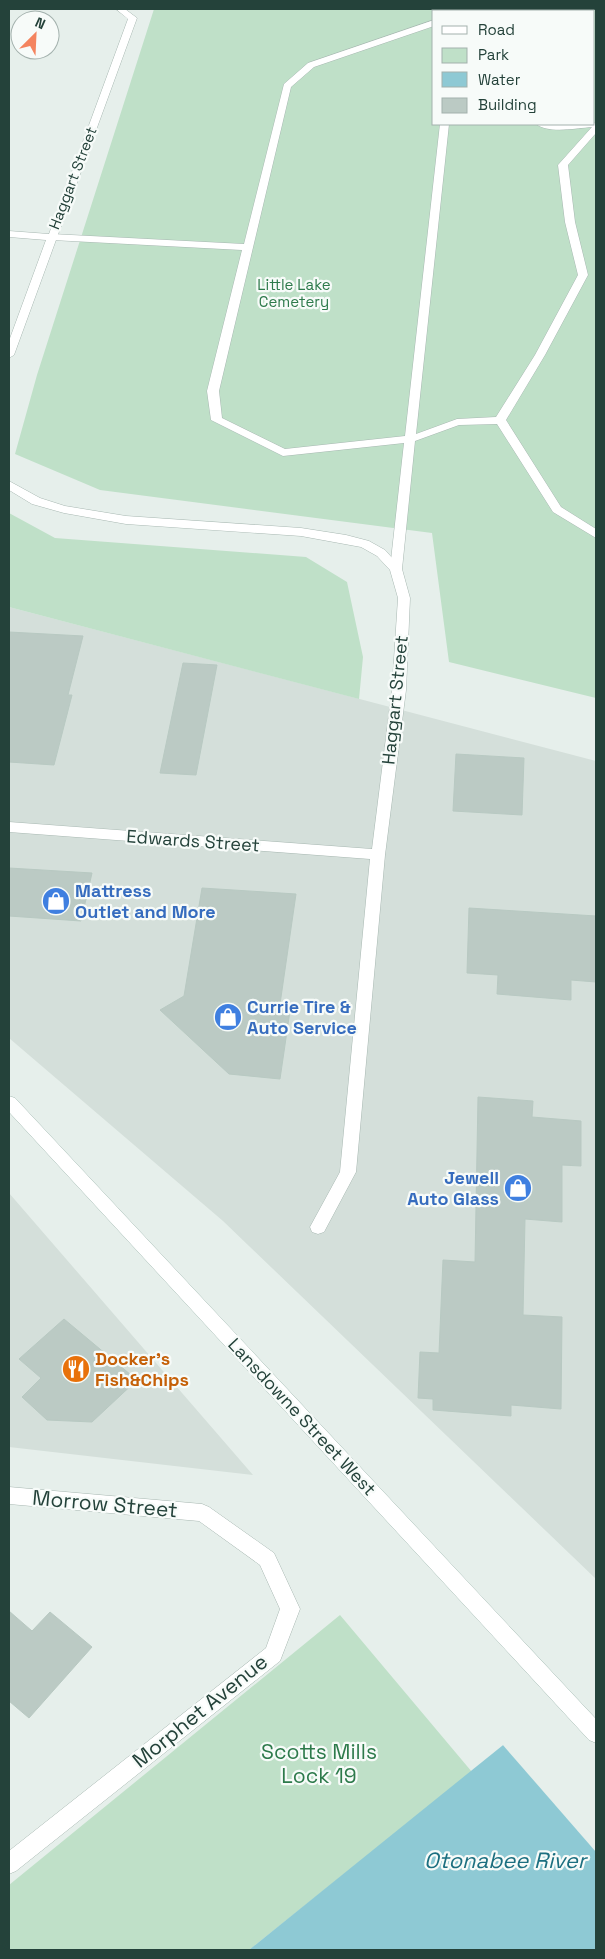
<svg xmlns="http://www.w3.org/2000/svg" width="605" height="1959" viewBox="0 0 605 1959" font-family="'Space Grotesk',sans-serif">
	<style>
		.built { fill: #d4dfda }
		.green { fill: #bfe0c8; fill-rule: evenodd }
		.water { fill: #8ec9d4 }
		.pier { fill: #e6efeb }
		.building { fill: #bbcac4; stroke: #b8c9c2 }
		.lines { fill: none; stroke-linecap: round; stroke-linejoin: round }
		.lane-casing { stroke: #a8b8b2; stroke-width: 1 }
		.street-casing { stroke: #a8b8b2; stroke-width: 1 }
		.secondary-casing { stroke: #a4bbb3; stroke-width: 1 }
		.lane { fill: #fff; fill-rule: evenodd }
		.street { fill: #fff; fill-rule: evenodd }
		.secondary { fill: #fff; fill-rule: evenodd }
		.labels { text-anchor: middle; stroke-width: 4.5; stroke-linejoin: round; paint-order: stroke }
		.far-street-label { font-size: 15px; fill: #24423a; stroke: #f7fbf9 }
		.far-park-label { font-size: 15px; fill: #2d7a4b; stroke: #f7fbf9 }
		.street-label { font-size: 18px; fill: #24423a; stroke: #f7fbf9 }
		.shop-label { font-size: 18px; font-weight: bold; fill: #366cbe; stroke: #f7fbf9; text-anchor: start }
		.food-label { font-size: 18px; font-weight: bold; fill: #c56008; stroke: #f7fbf9; text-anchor: start }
		.near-street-label { font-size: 21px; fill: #24423a; stroke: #f7fbf9 }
		.near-park-label { font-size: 21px; fill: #2d7a4b; stroke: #f7fbf9 }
		.near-water-label { font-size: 22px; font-style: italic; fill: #1c6f80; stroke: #f7fbf9 }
	</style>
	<rect width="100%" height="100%" fill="#e6efeb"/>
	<!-- built -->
	<path class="built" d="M9,607L596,761V1579L223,1221L9,1038Z
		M9,1193L253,1475L9,1447Z"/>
	<!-- green -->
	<path class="green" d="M154,9H596V698L449,662L432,533L100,490L15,454L37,375ZM434,11H594V124H434Z
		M9,513L55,538L306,557L347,582L363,657L359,699L9,607Z
		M340,1615L472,1772L249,1950H9V1885Z"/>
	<!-- water -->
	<path class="water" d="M596,1670V1950H249Z"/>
	<!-- pier -->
	<path class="pier" d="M596,1667V1852L502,1744Z"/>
	<!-- building -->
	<path class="building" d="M9,632L83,636L68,695H72L54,765L9,762Z
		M183,663L217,665L196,775L160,773Z
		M456,754L524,758L522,815L453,811Z
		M9,868L92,873L81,921L9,916Z
		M202,888L296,894L280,1004H291L280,1079L229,1074L160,1010L184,996Z
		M469,908L596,916V982L571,980V1000L497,994L498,975L467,973Z
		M478,1097L533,1101L532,1117L581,1121V1166L562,1165V1222L525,1219L523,1315L562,1317L561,1409L511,1405V1416L433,1410V1399L418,1398L420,1352L439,1353L443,1260L475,1262Z
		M64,1319L137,1380L92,1422L47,1420L22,1397L41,1378L19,1359Z
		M9,1611L32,1631L50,1612L92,1647L29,1718L9,1701Z"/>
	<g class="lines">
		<defs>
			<path id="lane" d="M446,9H455L456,11H447Z
				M434,20V26L314,67L291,87L219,391L222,418L285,449L405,436L440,124H449L416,434L457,419L496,417L535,355L578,275L565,222L558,165L592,127C577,128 549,134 536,124H594L596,121V133L568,165L575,222L588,275L545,355L506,420L561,507L596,529V538L553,512L497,424L459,425L415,441L402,569L396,573L390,569L404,443L283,456L211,420L207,391L242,250L52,240L47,237L52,234L244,244L284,84L308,63Z"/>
			<path id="street" d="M116,9H125L137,18L14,355L9,358V341L46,240L9,237V231L49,234L128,19Z
				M9,481L40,498L65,506L126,516L301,528L346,535L369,541L385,550L402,569L410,598L406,690L385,855L356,1172L324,1232L318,1234L312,1232L310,1227L340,1172L370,859L9,832V822L372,849L392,690L398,598L390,570L377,556L361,547L301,536L126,524L64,513L32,504L9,490Z
				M9,1487L202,1504L209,1507L274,1553L300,1609L280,1661L16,1871L9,1874V1851L266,1648L280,1609L260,1565L199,1521L9,1504Z"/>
			<path id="secondary" d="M9,1096L15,1098L596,1719V1743L589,1740L9,1112Z"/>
		</defs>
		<!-- lane casing -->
		<use href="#lane" class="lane-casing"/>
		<!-- street casing -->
		<use href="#street" class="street-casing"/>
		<!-- secondary casing -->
		<use href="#secondary" class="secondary-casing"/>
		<!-- lane -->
		<use href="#lane" class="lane"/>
		<!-- street -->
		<use href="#street" class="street"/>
		<!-- secondary -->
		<use href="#secondary" class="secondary"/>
	</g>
	<!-- icons -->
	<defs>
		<symbol id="shop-disc" viewBox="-11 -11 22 22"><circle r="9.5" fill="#3f7fe0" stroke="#f7fbf9"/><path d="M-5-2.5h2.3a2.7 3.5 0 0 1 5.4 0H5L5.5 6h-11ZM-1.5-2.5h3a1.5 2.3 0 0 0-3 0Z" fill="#fff"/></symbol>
		<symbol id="restaurant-disc" viewBox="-11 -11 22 22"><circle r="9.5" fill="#e8710a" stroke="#f7fbf9"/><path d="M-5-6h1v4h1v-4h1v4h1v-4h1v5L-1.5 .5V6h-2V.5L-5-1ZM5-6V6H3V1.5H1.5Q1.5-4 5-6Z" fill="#fff"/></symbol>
	</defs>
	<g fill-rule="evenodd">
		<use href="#shop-disc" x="40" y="885" width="32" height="32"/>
		<use href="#shop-disc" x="212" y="1001" width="32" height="32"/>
		<use href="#shop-disc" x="502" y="1172" width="32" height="32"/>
		<use href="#restaurant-disc" x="60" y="1353" width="32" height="32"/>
	</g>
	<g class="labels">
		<!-- far-street labels -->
		<g class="far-street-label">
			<text transform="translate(73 178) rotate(-69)" y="5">Haggart Street</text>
		</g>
		<!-- far-park labels -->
		<g class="far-park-label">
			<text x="294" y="290">Little Lake<tspan x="294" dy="17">Cemetery</tspan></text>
		</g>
		<!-- street labels -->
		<g class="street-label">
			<text transform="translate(395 700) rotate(-84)" y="6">Haggart Street</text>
			<text transform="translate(193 841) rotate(4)" y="6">Edwards Street</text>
			<text transform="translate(302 1417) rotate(47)" y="6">Lansdowne Street West</text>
		</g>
		<!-- shop labels -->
		<g class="shop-label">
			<text x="75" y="897">Mattress<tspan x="75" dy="21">Outlet and More</tspan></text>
			<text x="247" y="1013">Currie Tire &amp;<tspan x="247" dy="21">Auto Service</tspan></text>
			<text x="499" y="1184" text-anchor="end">Jewell<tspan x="499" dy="21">Auto Glass</tspan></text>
		</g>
		<!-- food labels -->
		<g class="food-label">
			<text x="95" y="1365">Docker's<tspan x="95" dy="21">Fish&amp;Chips</tspan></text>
		</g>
		<!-- near-street labels -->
		<g class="near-street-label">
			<text transform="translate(105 1504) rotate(5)" y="7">Morrow Street</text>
			<text transform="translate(200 1711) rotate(-39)" y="7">Morphet Avenue</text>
		</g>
		<!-- near-park labels -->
		<g class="near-park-label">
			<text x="319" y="1759">Scotts Mills<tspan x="319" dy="24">Lock 19</tspan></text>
		</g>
		<!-- near-water labels -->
		<g class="near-water-label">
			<text x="505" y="1868">Otonabee River</text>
		</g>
	</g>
	<!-- border -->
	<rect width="605" height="1959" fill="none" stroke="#24423a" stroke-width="20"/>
	<!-- legend -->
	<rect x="432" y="10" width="162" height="115" fill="#f7fbf9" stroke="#a3b1ad"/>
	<rect x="442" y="26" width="25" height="8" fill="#ffffff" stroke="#a3b1ad"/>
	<text x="478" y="35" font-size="15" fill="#24423a">Road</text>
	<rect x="442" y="48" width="25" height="15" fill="#bfe0c8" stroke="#a3b1ad"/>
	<text x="478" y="60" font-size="15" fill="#24423a">Park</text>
	<rect x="442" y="72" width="25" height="15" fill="#8ec9d4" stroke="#a3b1ad"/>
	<text x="478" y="85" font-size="15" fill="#24423a">Water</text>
	<rect x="442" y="98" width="25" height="15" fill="#bbcac4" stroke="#a3b1ad"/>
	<text x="478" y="110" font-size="15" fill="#24423a">Building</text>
	<!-- north arrow -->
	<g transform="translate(35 35) rotate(24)"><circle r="24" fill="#f7fbf9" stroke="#a3b1ad"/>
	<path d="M0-4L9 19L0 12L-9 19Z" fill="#f4845f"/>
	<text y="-8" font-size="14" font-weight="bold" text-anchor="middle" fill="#24423a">N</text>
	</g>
</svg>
